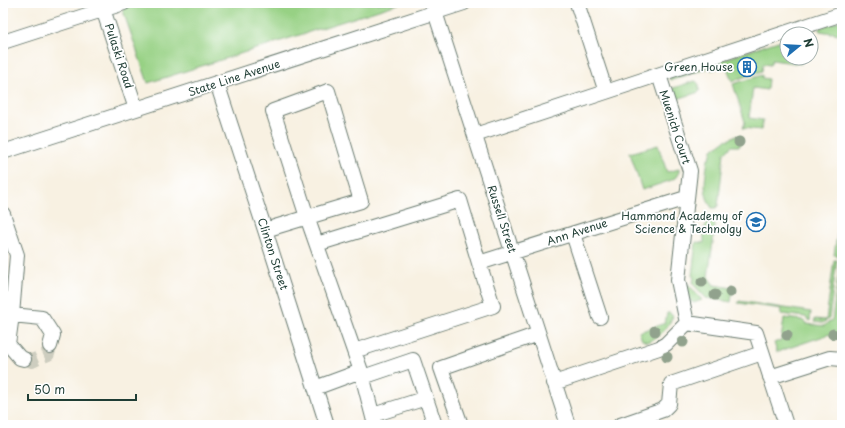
<svg xmlns="http://www.w3.org/2000/svg" width="845" height="428" viewBox="0 0 845 428" font-family="'Playpen Sans',sans-serif">
	<style>
		.green { fill: #97d184; stroke: #5b875c }
		.lines { fill: none; stroke-linecap: round; stroke-linejoin: round }
		.minor-tunnel { stroke: #cdcdbf; stroke-width: 14; stroke-dasharray: 14 7; stroke-linecap: butt }
		.minor-casing { stroke: #6b7c71; stroke-width: 16 }
		.minor { stroke: #fff; stroke-width: 14 }
		.tree { fill: #91a28d }
		.labels { text-anchor: middle; stroke-width: 3.5; stroke-linejoin: round; paint-order: stroke }
		.street-label { font-size: 11px; fill: #1f3d34; stroke: #fff }
		.poi-label { font-size: 11px; fill: #1f3d34; stroke: #fff; text-anchor: end }
	</style>
	<rect width="100%" height="100%" fill="#fff"/>
	<filter id="ink" filterUnits="userSpaceOnUse"><feTurbulence type="fractalNoise" baseFrequency=".025" numOctaves="2"/><feDisplacementMap in="SourceGraphic" scale="8" xChannelSelector="R" yChannelSelector="G"/><feConvolveMatrix kernelMatrix="1 2 1 2 8 2 1 2 1" color-interpolation-filters="sRGB"/></filter>
	<filter id="wash" filterUnits="userSpaceOnUse"><feTurbulence type="fractalNoise" baseFrequency=".012" numOctaves="4" result="noise"/><feDisplacementMap in="SourceGraphic" scale="16" xChannelSelector="R" yChannelSelector="G"/><feGaussianBlur stdDeviation="0.9" result="paint"/><feColorMatrix in="noise" values="0 0 0 0 0 0 0 0 0 0 0 0 0 0 0 0 0 1.4 0 .05"/><feComposite in="paint" operator="in"/></filter>
	<g filter="url(#wash)">
		<rect width="100%" height="100%" fill="#f8f1e2"/>
		<!-- green -->
		<path class="green" d="M136,3H401L148,83L122,8Z
			M842,20V35L834,33V32L831,33L820,31L819,30V28Z
			M787,38V58H802L801,64L772,60L770,65L763,64L762,71L732,81L726,65L712,70L709,68L672,80H670L669,78Z
			M762,75V78L768,79L767,90L753,88L749,118L763,120L761,130L743,128L745,122L733,84Z
			M695,81C699,82 700,88 699,92L677,99H676L673,91V88Z
			M737,136H742L740,146H732L724,153L718,206L716,208H712C701,192 706,176 708,158H710L712,150L727,139L728,140L732,138V137Z
			M658,145L667,172L679,169V172L676,177L672,180L642,190L630,153Z
			M841,209L842,210V224L838,256L834,255Z
			M713,221L715,224V228L708,277L714,285L733,288L731,302L706,298L693,284L694,276H692L696,242L704,243C704,234 702,223 713,221Z
			M842,250V306L838,336L831,338L830,334L777,352L774,343L781,340L784,318L802,320L807,324L824,326L832,320Z
			M834,260H837L829,319L823,323L814,322L815,319L826,320Z
			M688,284L702,300L694,303L690,301L687,290Z
			M739,301L811,312L810,321L805,317L781,314L782,309L738,303Z
			M667,313H670L673,316C668,328 659,338 647,342L642,340L639,332L665,323Z"/>
	</g>
	<g filter="url(#ink)">
		<g class="lines">
			<!-- minor-tunnel -->
			<path class="minor-tunnel" d="M24,359L32,361L48,354L50,346"/>
			<defs>
				<path id="minor" d="M101,3L136,109
					M577,3L606,92
					M435,12L568,425
					M3,42L124,3
					M659,75L690,171L678,280L687,323
					M217,83L265,230L327,425
					M475,135L606,92L842,14
					M3,152L464,3
					M3,214L17,255L12,315L8,344L20,358L24,359
					M265,230L361,201L328,91L273,111L307,217L361,371L375,425
					M573,234L600,317
					M317,244L460,200L479,263L686,198
					M12,315L42,318L53,335L50,346
					M687,323L756,333L786,425
					M354,351L493,306L479,263
					M363,377L413,360L435,425
					M770,377L830,358L842,359
					M554,383L659,348L666,344L687,323
					M315,388L361,371
					M373,415L426,398
					M461,425L441,368L538,334
					M620,425L663,410L669,404L671,384L762,353"/>
			</defs>
			<!-- minor casing -->
			<use href="#minor" class="minor-casing"/>
			<!-- minor -->
			<use href="#minor" class="minor"/>
		</g>
		<!-- trees -->
		<g class="tree">
			<circle cx="739" cy="142" r="5.5"/>
			<circle cx="702" cy="282" r="5.5"/>
			<circle cx="730" cy="292" r="5.5"/>
			<circle cx="715" cy="295" r="5.5"/>
			<circle cx="655" cy="331" r="5.5"/>
			<circle cx="833" cy="334" r="5.5"/>
			<circle cx="787" cy="335" r="5.5"/>
			<circle cx="683" cy="342" r="5.5"/>
			<circle cx="667" cy="357" r="5.5"/>
		</g>
	</g>
	<!-- icons -->
	<defs>
		<symbol id="building-ring" viewBox="-11 -11 22 22"><circle r="9.5" fill="#fff" stroke="#1f6fb2" stroke-width="1.5"/><path d="M-4-6H4V6H1V3H-1V6H-4ZM-2.5-4.3h1.7v1.8h-1.7ZM.8-4.3h1.7v1.8H.8ZM-2.5-1h1.7V.8h-1.7ZM.8-1h1.7V.8H.8Z" fill="#1f6fb2"/></symbol>
		<symbol id="school-ring" viewBox="-11 -11 22 22"><circle r="9.5" fill="#fff" stroke="#1f6fb2" stroke-width="1.5"/><path d="M0-5L7-2L0 1L-7-2ZM-4 1L0 2.5L4 1V4Q0 6-4 4Z" fill="#1f6fb2"/></symbol>
	</defs>
	<g fill-rule="evenodd">
		<use href="#building-ring" x="736" y="56" width="22" height="22"/>
		<use href="#school-ring" x="745" y="211" width="22" height="22"/>
	</g>
	<g class="labels">
		<!-- street labels -->
		<g class="street-label">
			<text transform="translate(119 56) rotate(72)" y="4">Pulaski Road</text>
			<text transform="translate(234 78) rotate(-18)" y="4">State Line Avenue</text>
			<text transform="translate(675 127) rotate(72)" y="4">Muenich Court</text>
			<text transform="translate(502 219) rotate(72)" y="4">Russell Street</text>
			<text transform="translate(577 232) rotate(-18)" y="4">Ann Avenue</text>
			<text transform="translate(273 254) rotate(72)" y="4">Clinton Street</text>
		</g>
		<!-- poi labels -->
		<g class="poi-label">
			<text x="733" y="71">Green House</text>
			<text x="742" y="220">Hammond Academy of<tspan x="742" dy="13">Science &amp; Technolgy</tspan></text>
		</g>
	</g>
	<!-- margin -->
	<rect width="845" height="428" fill="none" stroke="#fff" stroke-width="16"/>
	<!-- north arrow -->
	<g transform="translate(799 46) rotate(72)"><circle r="19" fill="#ffffff" stroke="#a5b1ae"/>
	<path d="M0-3L7 15L0 10L-7 15Z" fill="#1f6fb2"/>
	<text y="-6" font-size="11" font-weight="bold" text-anchor="middle" fill="#1f3d34">N</text>
	</g>
	<!-- scale -->
	<path d="M28 394v6h108v-6" fill="none" stroke="#1f3d34" stroke-width="2"/>
	<text x="34" y="394" font-size="12" fill="#1f3d34" stroke="#ffffff" stroke-width="3" paint-order="stroke">50 m</text>
</svg>
